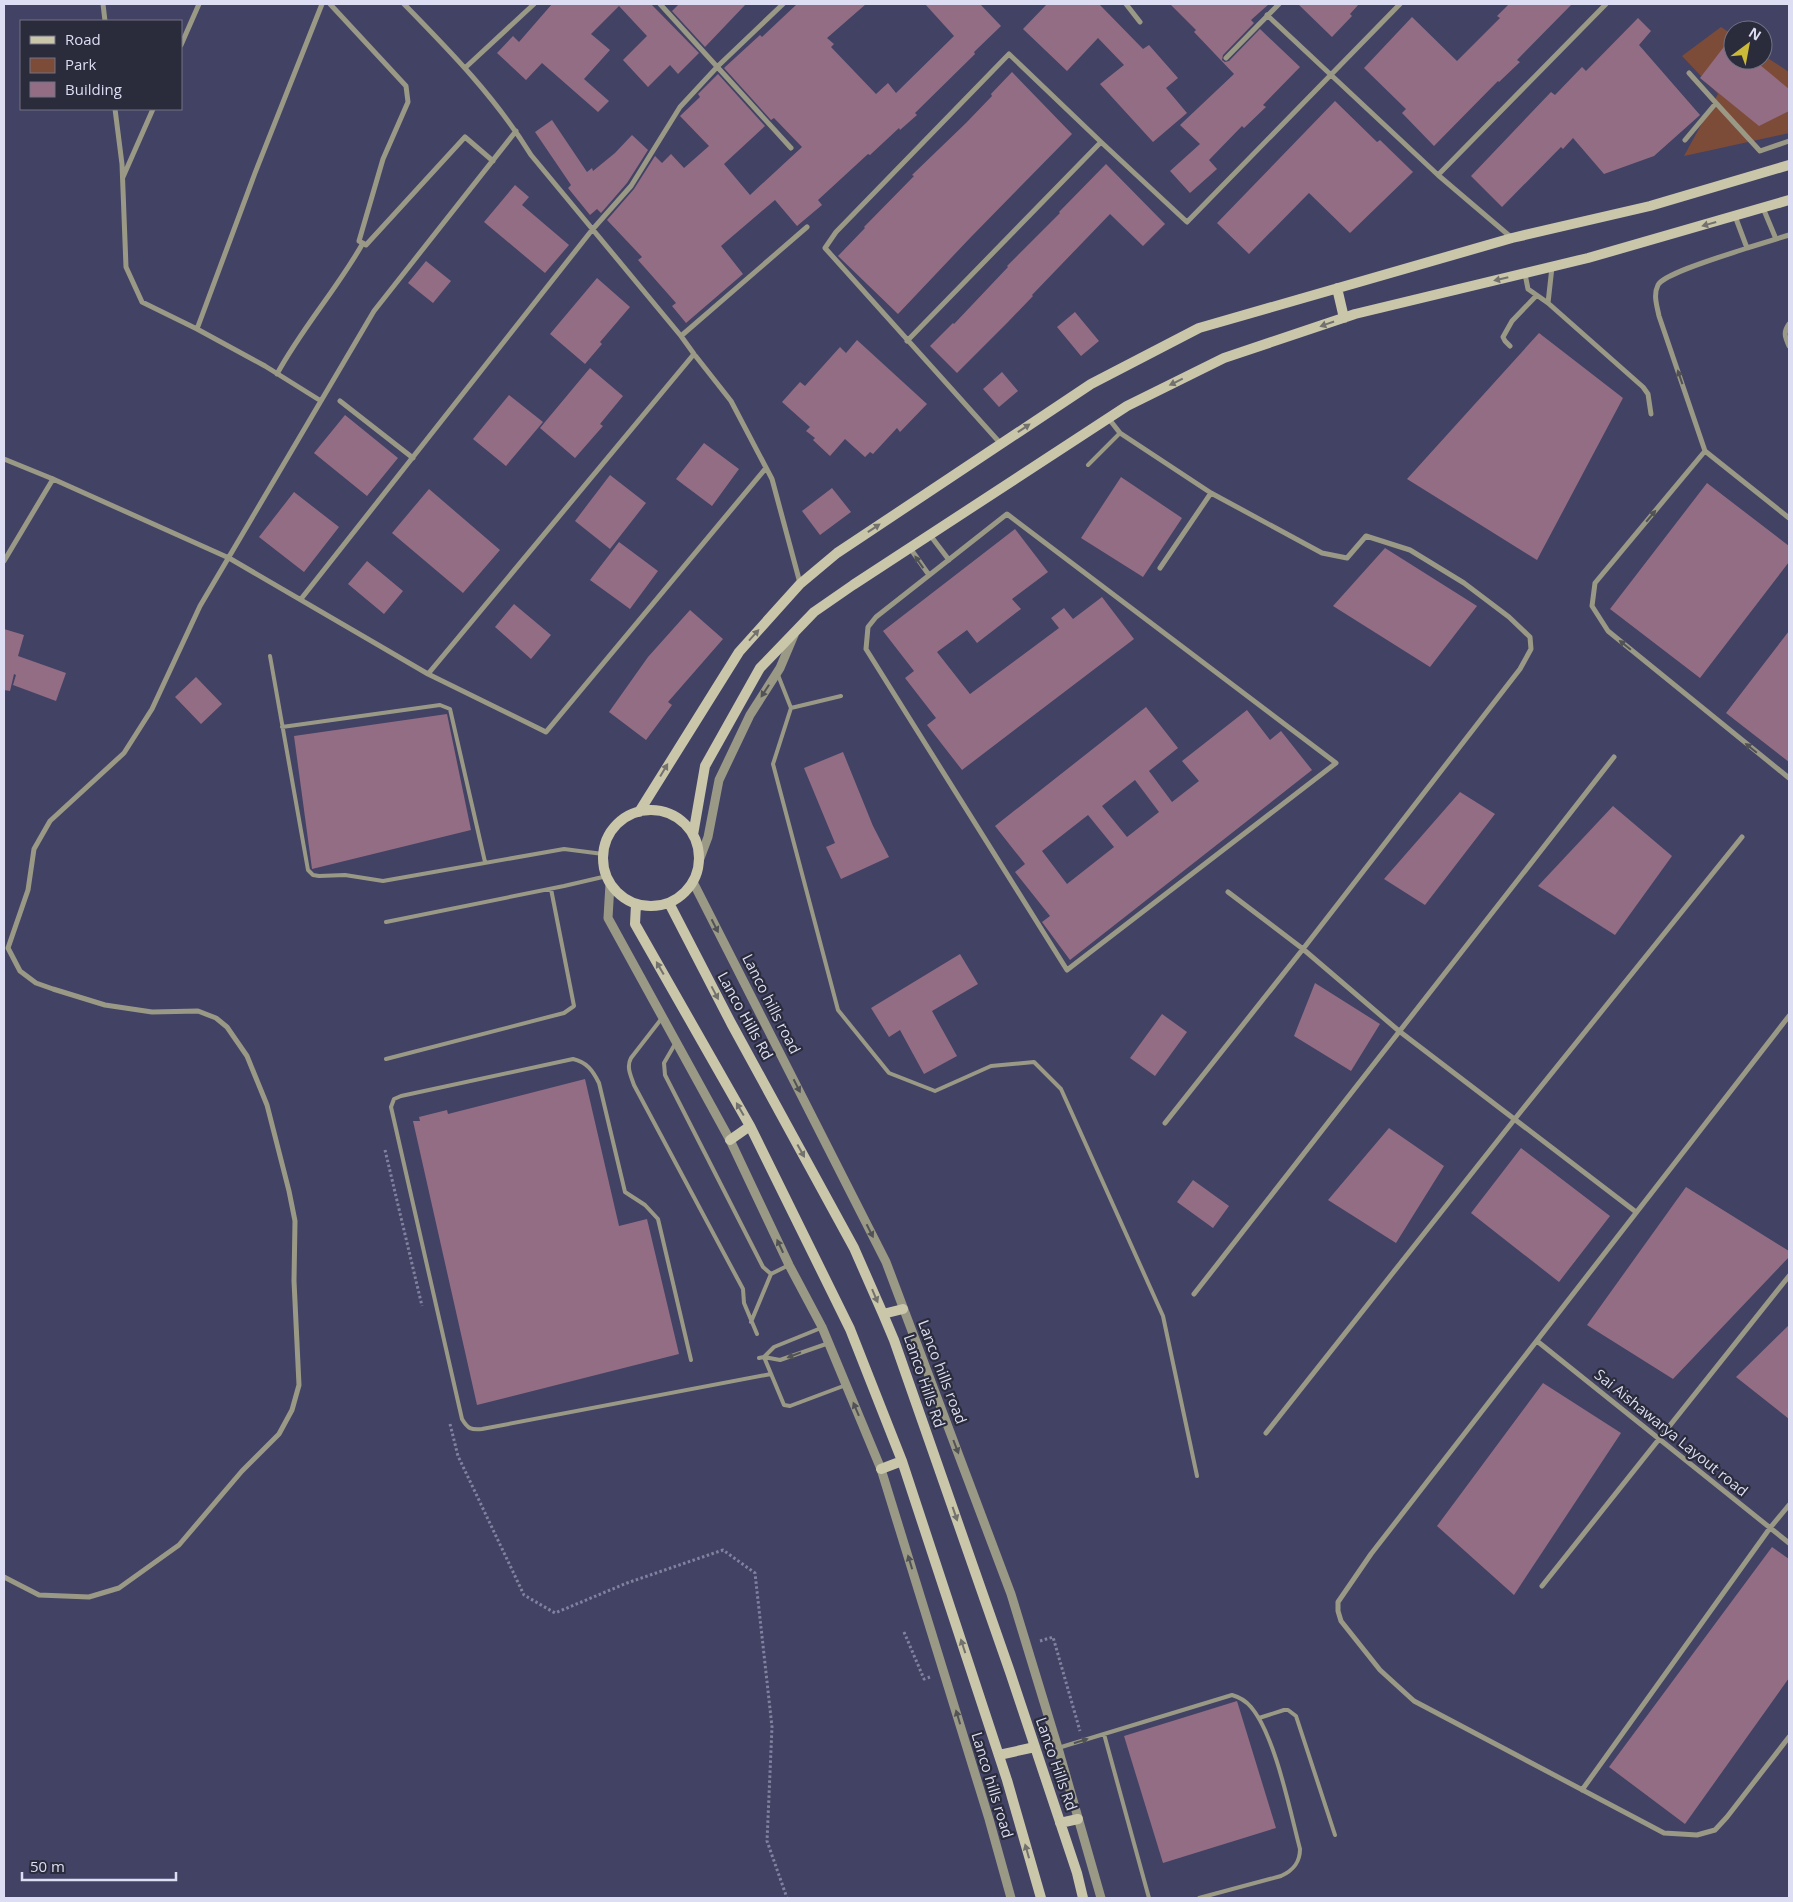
<svg xmlns="http://www.w3.org/2000/svg" width="1793" height="1902" viewBox="0 0 1793 1902" font-family="'Open Sans',sans-serif">
	<style>
		.green { fill: #7d4c38 }
		.building { fill: #936d84; fill-rule: evenodd }
		.lines { fill: none; stroke-linecap: round; stroke-linejoin: round }
		.path { stroke: #81829f; stroke-width: 3; stroke-dasharray: 2.5 2.5; stroke-linecap: butt }
		.service { stroke: #9a9986; stroke-width: 4 }
		.minor { stroke: #9a9986; stroke-width: 5 }
		.tertiary { stroke: #9a9986; stroke-width: 9 }
		.secondary { stroke: #c9c6aa; stroke-width: 10 }
		.oneway { fill: #72716d }
		.oneway2 { fill: #515255 }
		.labels { text-anchor: middle; stroke-width: 4.5; stroke-linejoin: round; paint-order: stroke }
		.street-label { font-size: 15px; fill: #dddef3; stroke: #2a2b3b }
	</style>
	<rect width="100%" height="100%" fill="#424265"/>
	<!-- green -->
	<path class="green" d="M1721,27L1733,35V60H1763V55L1789,72V133L1684,156L1718,94L1682,56Z"/>
	<!-- building -->
	<path class="building" d="M552,4H651L699,53L678,74L670,65L648,87L623,60L647,36L619,6L591,34L610,50L584,79L609,101L598,112L542,63L526,80L497,53L513,36L519,42Z
		M679,4H746L705,47L672,11Z
		M797,4H866L827,38L834,44L831,47L876,94L888,83L896,93L954,36L925,4H980L1001,26L974,52L975,54L915,113L917,115L900,130L899,128L870,155L868,154L818,200L822,205L797,226L775,200L721,246L743,274L686,323L672,306L676,303L638,260L642,257L607,220L634,189L655,156L662,163L671,154L684,168L709,146L680,116L700,97L698,94L718,74L765,126L724,164L750,195L802,147L774,118L771,120L724,68L760,35L762,37Z
		M1047,4H1099L1143,49L1149,45L1178,78L1166,88L1187,113L1153,142L1100,84L1124,65L1098,38L1067,71L1023,29Z
		M1170,4H1269L1251,20L1254,23L1223,55L1222,60L1225,62L1229,61L1260,29L1300,67L1263,105L1266,107L1244,128L1242,126L1209,160L1217,169L1190,193L1170,171L1200,144L1180,125L1234,74L1194,32L1196,30Z
		M1298,4H1359L1350,14L1352,16L1332,37Z
		M1509,4H1572L1517,60L1520,62L1499,82L1498,81L1434,146L1402,113L1406,109L1364,68L1412,17L1457,61L1500,18L1497,16Z
		M1638,18L1651,31L1639,45L1700,115L1654,156L1604,174L1573,138L1563,149L1561,147L1502,207L1471,176L1551,92L1555,95L1582,67L1586,71Z
		M1733,35V60H1754L1789,89V111L1759,126L1700,78Z
		M1012,72L1072,134L970,238L898,314L838,256L865,228L864,227L914,176L912,175L966,123L992,96L991,94Z
		M1335,101L1377,142L1380,140L1413,172L1350,233L1309,193L1249,254L1217,223Z
		M552,120L587,172L592,168L593,171L615,153L632,135L648,150L627,183L601,213L597,209L590,215L568,188L571,185L535,132Z
		M1106,164L1165,224L1143,246L1110,214L1032,295L1033,296L1007,323L957,373L930,346L953,323L954,324L1008,267L1007,266L1060,213L1059,212Z
		M515,185L529,197L522,205L569,245L545,273L484,222Z
		M426,261L451,281L433,303L408,283Z
		M597,278L630,307L600,342L602,344L585,364L550,334Z
		M1075,312L1099,341L1081,356L1057,327Z
		M1539,333L1623,398L1537,560L1407,479Z
		M857,340L927,404L900,432L897,428L873,454L870,452L865,457L845,439L830,456L813,440L815,438L806,431L810,427L782,402L800,382L805,386L840,347L846,353Z
		M590,368L623,396L600,424L603,426L575,458L540,428Z
		M1002,372L1018,391L999,407L983,389Z
		M509,395L543,422L506,466L473,439Z
		M345,415L398,458L367,496L314,453Z
		M704,443L739,469L712,506L676,479Z
		M610,475L646,503L610,549L575,521Z
		M1121,477L1182,518L1143,577L1081,538Z
		M1707,483L1789,546V562L1700,678L1610,609Z
		M832,488L851,512L820,535L802,511Z
		M429,489L500,550L463,593L392,533Z
		M294,492L339,527L304,572L259,537Z
		M1015,529L1048,572L1012,599L1021,609L977,643L967,630L937,652L970,694L1059,628L1051,618L1064,608L1073,619L1102,597L1134,639L962,770L927,725L936,718L905,678L914,671L883,631Z
		M619,542L658,571L630,609L590,580Z
		M1385,548L1477,606L1430,667L1333,606Z
		M367,561L403,591L384,614L348,584Z
		M514,604L551,635L531,659L495,627Z
		M690,610L723,639L668,702L672,705L646,740L609,712L648,657Z
		M4,629L24,635L18,656L66,673L56,701L13,685L16,675L14,674L10,691L4,690Z
		M1789,631V762L1726,713Z
		M196,677L222,704L201,724L175,697Z
		M1146,707L1178,748L1149,771L1172,802L1199,781L1182,761L1247,710L1270,740L1281,731L1312,770L1070,960L1042,922L1050,916L1015,872L1025,864L995,826ZM1135,780L1159,812L1127,837L1102,806ZM1088,815L1114,847L1067,884L1042,851Z
		M447,714L471,830L312,869L294,736Z
		M843,752L873,826L889,857L841,879L826,847L835,843L804,768Z
		M1460,792L1495,814L1425,905L1384,879Z
		M1613,806L1672,856L1615,935L1538,886Z
		M960,954L978,984L932,1011L957,1056L924,1074L900,1030L889,1037L871,1008Z
		M1315,983L1380,1024L1351,1071L1294,1036Z
		M1162,1014L1187,1032L1155,1076L1130,1058Z
		M585,1079L619,1226L647,1219L679,1354L477,1405L413,1121H420L419,1117L447,1110L448,1114Z
		M1389,1128L1444,1166L1396,1243L1328,1200Z
		M1521,1148L1610,1216L1559,1282L1471,1213Z
		M1193,1180L1229,1206L1213,1228L1177,1202Z
		M1686,1187L1789,1251V1257L1673,1379L1587,1325Z
		M1789,1325V1419L1736,1377Z
		M1543,1383L1621,1433L1514,1595L1437,1526Z
		M1772,1547L1789,1559V1678L1685,1824L1609,1767Z
		M1237,1701L1276,1828L1163,1863L1124,1736Z"/>
	<g class="lines">
		<!-- path -->
		<path class="path" d="M385,1150L422,1306
			M450,1424L458,1456L524,1595L555,1613L627,1583L723,1550L755,1573L772,1727L767,1841L787,1898
			M904,1632L924,1679L930,1677
			M1040,1641L1053,1637L1080,1731"/>
		<!-- service -->
		<path class="service" d="M1088,465L1120,433
			M270,656L308,870L313,875L319,876L345,875L383,881L564,849L603,854
			M778,675L791,708
			M841,696L791,708L773,764L838,1010L889,1073L935,1091L991,1066L1034,1062L1061,1089L1163,1316L1197,1476
			M282,727L440,705L450,709L485,862
			M386,922L564,886L607,876
			M662,1018L631,1058C626,1067 631,1076 634,1085L743,1289L744,1303L757,1334
			M675,1044L664,1063L665,1075L763,1267L771,1274L789,1265
			M386,1059L564,1013L574,1006L551,889
			M751,1322L771,1274
			M821,1328L774,1347L764,1357L784,1405L790,1406L846,1385
			M759,1358L764,1357L780,1360L829,1343
			M691,1360L658,1219L645,1205L625,1192L599,1083C593,1071 587,1062 573,1059L401,1096L394,1099L391,1107L462,1419C468,1429 471,1430 482,1429L771,1374
			M1259,1718L1284,1710H1288L1296,1716L1335,1835
			M1104,1734L1149,1898
			M1058,1748L1232,1695C1239,1697 1246,1701 1251,1707C1275,1735 1290,1811 1300,1849C1300,1862 1294,1870 1281,1876L1199,1898"/>
		<!-- minor -->
		<path class="minor" d="M103,4L105,21
			M330,4L406,86L408,102L383,159L359,241L366,245L465,137L493,161
			M404,4C450,51 496,98 531,155L681,336L694,354L731,401L772,479L800,583
			M660,4L791,148
			M1126,4L1140,22
			M1267,15L1438,175L1512,238
			M181,45L199,4
			M1226,58L1279,4
			M466,67L534,4
			M1689,73L1716,103
			M115,109L122,164L126,267L142,302L197,329L265,366L321,401
			M1685,140L1716,103L1760,151L1789,141
			M1438,175L1606,4
			M123,177L153,109
			M1763,208L1776,239
			M1735,216L1747,248C1730,254 1664,273 1658,285C1653,295 1657,306 1659,316L1705,451L1595,583L1592,606L1608,631L1789,778
			M1747,248L1789,235
			M1552,267L1548,303L1643,387L1648,394L1651,414
			M1525,274L1528,289L1548,303
			M1789,324C1783,332 1785,337 1789,346
			M197,329L255,173L322,4
			M681,336L807,227
			M907,341L1101,142L1187,222L1400,4
			M1510,346L1505,341L1503,337L1512,321L1536,296
			M277,374C302,328 337,289 363,243
			M340,401L413,458
			M1109,419L1120,433L1211,493L1322,553L1347,558L1366,536L1410,550L1464,583L1509,617L1530,637L1531,649L1520,669L1303,949L1165,1123
			M1001,444L825,248L836,232L1009,54L1101,142
			M1705,451L1789,518
			M4,459L53,479L229,558L428,674L546,732L766,468
			M1007,514L1336,763L1067,970L866,649L868,627L876,617Z
			M930,535L949,560
			M910,548L929,575
			M4,561L53,479
			M1160,568L1211,493
			M301,599L592,230L631,186L680,107L718,66L783,4
			M428,674L694,354
			M1228,892L1303,949L1399,1031L1636,1212
			M1789,1016L1371,1554L1338,1602V1611L1341,1621L1380,1670L1414,1701L1664,1833L1697,1835L1715,1830L1727,1817L1789,1737
			M1194,1294L1614,757
			M1537,1341L1789,1543
			M1266,1433L1514,1120L1742,837
			M4,1577L39,1595L89,1597L119,1588L179,1545L242,1471L279,1434L292,1410L299,1385L294,1281L295,1221L289,1191L267,1105L247,1056L227,1027L216,1018L198,1011L152,1012L105,1005L53,989L36,983L20,971L8,948L28,890L34,849L50,821L124,753L152,709L200,606L374,311L516,131
			M1542,1586L1789,1276
			M1582,1790L1770,1528L1789,1505"/>
		<!-- tertiary -->
		<path class="tertiary" d="M699,861L708,837L719,780L750,715L780,668L794,635
			M693,882L886,1262L1011,1594L1058,1748L1101,1898
			M610,884L608,918L730,1140L789,1265L822,1327L881,1469L989,1819L1011,1898"/>
		<!-- secondary -->
		<path class="secondary" d="M1337,288L1344,318
			M603 858a48 48 0 1 1 96 0a48 48 0 1 1-96 0Z
			M639,812L739,652L800,584L837,553L1091,384L1199,328L1512,238L1650,206L1789,165
			M693,835L705,766L760,668L814,612L853,585L1127,406L1224,358L1355,314L1588,258L1789,200
			M669,903L731,1023L854,1248L883,1314L894,1340L1010,1672L1077,1873L1083,1898
			M636,904L635,924L750,1126L850,1329L902,1461L1007,1780L1041,1898
			M730,1140L750,1126
			M883,1314L903,1309
			M881,1469L902,1461
			M999,1755L1035,1747
			M1060,1823L1078,1819"/>
	</g>
	<!-- one-way arrows -->
	<defs><path id="oneway-solid" d="M-6-.8H1V-3.2L6.5 0L1 3.2V.8H-6Z" transform="scale(1.25)"/></defs>
	<g class="oneway">
		<use href="#oneway-solid" transform="translate(1709 224) rotate(164)"/>
		<use href="#oneway-solid" transform="translate(1501 279) rotate(167)"/>
		<use href="#oneway-solid" transform="translate(1327 324) rotate(161)"/>
		<use href="#oneway-solid" transform="translate(1176 382) rotate(154)"/>
		<use href="#oneway-solid" transform="translate(1024 428) rotate(-34)"/>
		<use href="#oneway-solid" transform="translate(874 528) rotate(-34)"/>
		<use href="#oneway-solid" transform="translate(754 635) rotate(-48)"/>
		<use href="#oneway-solid" transform="translate(664 770) rotate(-59)"/>
		<use href="#oneway-solid" transform="translate(660 968) rotate(-120)"/>
		<use href="#oneway-solid" transform="translate(715 993) rotate(62)"/>
		<use href="#oneway-solid" transform="translate(740 1109) rotate(-120)"/>
		<use href="#oneway-solid" transform="translate(801 1151) rotate(61)"/>
		<use href="#oneway-solid" transform="translate(875 1296) rotate(67)"/>
		<use href="#oneway-solid" transform="translate(955 1514) rotate(71)"/>
		<use href="#oneway-solid" transform="translate(963 1646) rotate(-108)"/>
		<use href="#oneway-solid" transform="translate(1027 1851) rotate(-106)"/>
	</g>
	<g class="oneway2">
		<use href="#oneway-solid" transform="translate(1680 377) rotate(-109)"/>
		<use href="#oneway-solid" transform="translate(1651 516) rotate(-50)"/>
		<use href="#oneway-solid" transform="translate(919 562) rotate(-125)"/>
		<use href="#oneway-solid" transform="translate(1625 645) rotate(-141)"/>
		<use href="#oneway-solid" transform="translate(765 691) rotate(123)"/>
		<use href="#oneway-solid" transform="translate(1751 748) rotate(-141)"/>
		<use href="#oneway-solid" transform="translate(715 926) rotate(63)"/>
		<use href="#oneway-solid" transform="translate(797 1086) rotate(63)"/>
		<use href="#oneway-solid" transform="translate(870 1231) rotate(63)"/>
		<use href="#oneway-solid" transform="translate(780 1246) rotate(-115)"/>
		<use href="#oneway-solid" transform="translate(794 1355) rotate(159)"/>
		<use href="#oneway-solid" transform="translate(856 1409) rotate(-113)"/>
		<use href="#oneway-solid" transform="translate(956 1447) rotate(69)"/>
		<use href="#oneway-solid" transform="translate(910 1562) rotate(-107)"/>
		<use href="#oneway-solid" transform="translate(958 1717) rotate(-107)"/>
		<use href="#oneway-solid" transform="translate(1081 1741) rotate(-17)"/>
	</g>
	<g class="labels">
		<!-- street labels -->
		<g class="street-label">
			<text transform="translate(771 1004) rotate(63)" y="5">Lanco hills road</text>
			<text transform="translate(745 1016) rotate(61)" y="5">Lanco Hills Rd</text>
			<text transform="translate(942 1372) rotate(69)" y="5">Lanco hills road</text>
			<text transform="translate(924 1381) rotate(71)" y="5">Lanco Hills Rd</text>
			<text transform="translate(1671 1433) rotate(39)" y="5">Sai Aishawarya Layout road</text>
			<text transform="translate(1056 1764) rotate(71)" y="5">Lanco Hills Rd</text>
			<text transform="translate(992 1785) rotate(73)" y="5">Lanco hills road</text>
		</g>
	</g>
	<!-- border -->
	<rect width="1793" height="1902" fill="none" stroke="#dddef3" stroke-width="10"/>
	<!-- legend -->
	<rect x="20" y="20" width="162" height="90" fill="#2a2b3b" stroke="#727385"/>
	<rect x="30" y="36" width="25" height="8" fill="#c9c6aa" stroke="#727385"/>
	<text x="65" y="45" font-size="15" fill="#dddef3">Road</text>
	<rect x="30" y="58" width="25" height="15" fill="#7d4c38" stroke="#727385"/>
	<text x="65" y="70" font-size="15" fill="#dddef3">Park</text>
	<rect x="30" y="82" width="25" height="15" fill="#936d84" stroke="#727385"/>
	<text x="65" y="95" font-size="15" fill="#dddef3">Building</text>
	<!-- north arrow -->
	<g transform="translate(1748 45) rotate(32)"><circle r="24" fill="#2a2b3b" stroke="#727385"/>
	<path d="M0-4L9 19L0 12L-9 19Z" fill="#caba3a"/>
	<text y="-8" font-size="14" font-weight="bold" text-anchor="middle" fill="#dddef3">N</text>
	</g>
	<!-- scale -->
	<path d="M22 1872v8h154v-8" fill="none" stroke="#dddef3" stroke-width="2.5"/>
	<text x="30" y="1872" font-size="15" fill="#dddef3" stroke="#2a2b3b" stroke-width="4" paint-order="stroke">50 m</text>
</svg>
